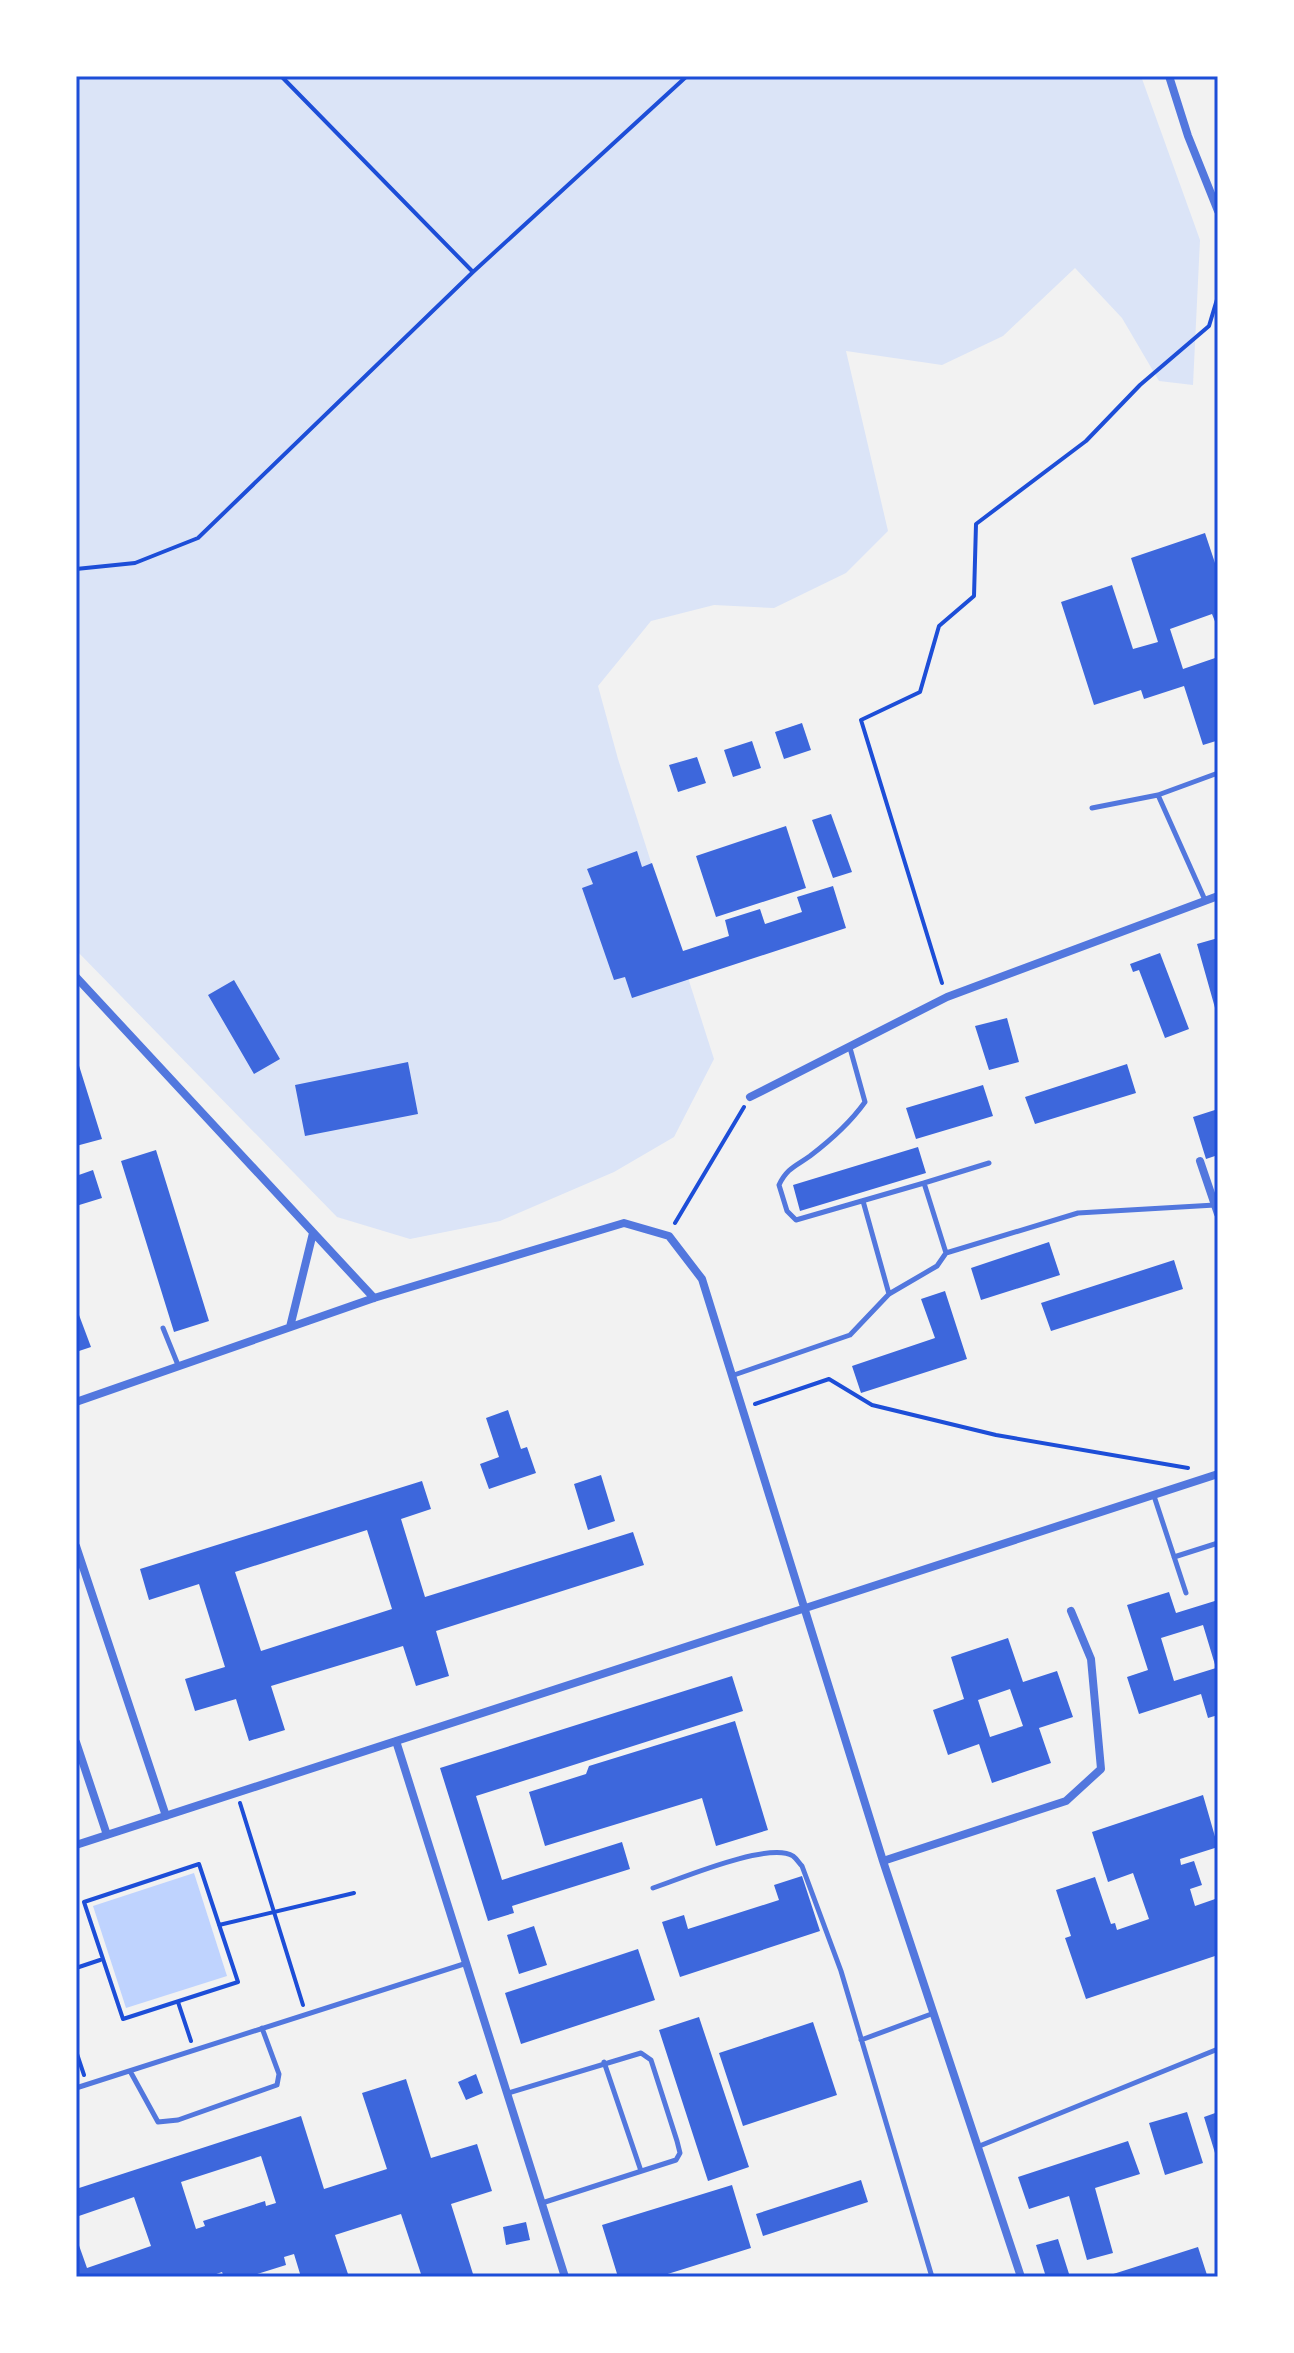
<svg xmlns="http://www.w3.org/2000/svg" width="1294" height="2353" viewBox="0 0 1294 2353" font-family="'Exo 2',sans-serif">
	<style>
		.green { fill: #dbe4f7 }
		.water { fill: #bfd3fe }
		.building { fill: #3d67dc; fill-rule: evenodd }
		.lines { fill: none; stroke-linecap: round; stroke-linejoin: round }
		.path { stroke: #1d4ed8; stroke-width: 4 }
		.service { stroke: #5277de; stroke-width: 5 }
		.minor { stroke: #5277de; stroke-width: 8 }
		.neatline { fill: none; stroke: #1d4ed8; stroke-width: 3 }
	</style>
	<rect width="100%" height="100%" fill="#f2f2f2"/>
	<!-- green -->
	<path class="green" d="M76,76H1141L1200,240L1193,385L1159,381L1122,318L1075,268L1003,336L942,365L846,351L888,531L846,573L774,608L714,605L651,621L598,686L618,759L714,1059L674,1137L614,1172L500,1221L410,1239L337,1217L76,950Z"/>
	<!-- water -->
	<path class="water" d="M194,1873L227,1976L126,2008L93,1906Z"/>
	<!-- building -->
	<path class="building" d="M1205,533L1218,572V629L1212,614L1170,629L1183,669L1218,657L1217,747L1216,741L1203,745L1184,686L1144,699L1141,690L1094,705L1061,602L1112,585L1133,649L1158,642L1131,558Z
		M802,723L811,750L784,759L775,732Z
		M752,741L761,768L733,777L724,750Z
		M697,757L706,783L678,792L669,765Z
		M831,814L852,872L833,878L812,820Z
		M786,826L806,888L716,917L696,856Z
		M637,851L642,867L652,863L683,951L729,936L725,920L760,909L765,924L802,912L797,897L833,886L846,928L632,998L625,977L614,980L582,888L593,884L587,869Z
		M1218,938V1015H1217L1197,944Z
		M1160,953L1189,1029L1165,1038L1139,970L1133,972L1130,964Z
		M234,980L280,1059L254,1074L208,995Z
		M1007,1018L1019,1062L989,1070L975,1026Z
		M76,1056L102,1139L76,1146Z
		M408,1062L418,1114L305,1136L295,1085Z
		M1127,1064L1136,1093L1035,1124L1025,1097Z
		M983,1085L993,1116L916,1139L906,1108Z
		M1218,1109V1155L1206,1159L1193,1117Z
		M918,1147L926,1173L800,1211L793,1185Z
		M156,1150L209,1321L174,1332L121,1161Z
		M93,1170L102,1198L76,1206V1176Z
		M1049,1242L1060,1275L981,1300L971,1268Z
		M1174,1260L1183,1289L1051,1331L1041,1303Z
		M945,1291L967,1359L861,1393L852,1366L935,1338L921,1299Z
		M76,1307L91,1347L76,1352Z
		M508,1410L521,1449L527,1447L536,1473L489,1489L480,1464L499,1457L486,1418Z
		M601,1475L615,1521L588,1530L574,1484Z
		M422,1481L431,1509L401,1519L425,1597L633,1532L644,1565L436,1631L449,1676L416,1686L403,1646L271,1686L285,1730L249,1741L236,1699L195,1711L185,1679L225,1667L199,1584L149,1600L140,1569ZM367,1530L392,1609L261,1651L235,1572Z
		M1169,1592L1176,1613L1218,1600V1715L1208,1718L1201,1694L1139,1714L1127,1677L1148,1670L1127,1605ZM1203,1625L1216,1668L1174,1681L1161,1638Z
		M1008,1638L1023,1682L1057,1671L1073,1717L1039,1728L1051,1763L992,1783L979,1744L948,1755L933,1710L964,1699L951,1657ZM1010,1689L1023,1726L990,1737L978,1700Z
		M732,1676L743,1711L476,1796L502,1880L622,1842L630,1869L512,1906L514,1913L488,1921L440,1768Z
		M735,1721L768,1830L716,1846L702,1798L545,1846L529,1792L586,1774L589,1766Z
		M1203,1795L1218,1847L1180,1859L1181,1865L1194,1861L1202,1885L1190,1889L1195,1906L1218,1898V1955L1086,1999L1065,1938L1071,1936L1056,1890L1095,1877L1111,1924L1115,1923L1117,1930L1149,1919L1133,1873L1108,1882L1092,1832Z
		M802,1876L820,1931L680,1977L662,1922L684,1915L688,1929L779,1900L774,1885Z
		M534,1926L547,1965L519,1974L507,1935Z
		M638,1949L655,2000L521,2044L505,1993Z
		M699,2017L749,2167L708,2181L659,2030Z
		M813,2022L837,2095L743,2126L719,2053Z
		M476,2074L483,2093L466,2100L458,2082Z
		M406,2079L431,2158L477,2144L492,2191L451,2204L473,2274L422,2277L401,2214L335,2235L349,2277H301L294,2254L284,2257L286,2265L248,2277H224L222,2272L208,2277H76V2237L87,2268L151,2246L134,2197L76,2217V2189L301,2116L324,2189L387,2169L362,2093ZM261,2156L276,2203L266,2206L265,2201L203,2221L205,2226L196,2229L181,2182Z
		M1187,2112L1203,2163L1165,2175L1149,2123Z
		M1218,2112V2152L1215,2153L1204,2117Z
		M1128,2141L1140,2174L1095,2188L1113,2253L1087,2260L1069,2196L1029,2209L1018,2177Z
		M861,2180L868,2202L763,2236L756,2214Z
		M732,2185L751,2248L658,2277H618L602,2225Z
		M526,2222L530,2240L506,2245L503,2227Z
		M1058,2239L1070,2277H1046L1036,2245Z
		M1198,2247L1207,2275L1107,2277V2276Z"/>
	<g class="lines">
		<!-- path -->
		<path class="path" d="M281,76L473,272
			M76,569L135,563L198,538L473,272L687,76
			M942,983L861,720L920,692L939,626L974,596L976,524L1086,441L1140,385L1209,326L1218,296
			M675,1223L744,1107
			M755,1404L829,1379L872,1405L996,1435L1188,1468
			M240,1803L303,2005
			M199,1864L238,1982L123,2019L84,1902Z
			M219,1925L354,1893
			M76,1968L100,1960
			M178,2002L191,2041
			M76,2051L84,2075"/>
		<!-- service -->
		<path class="service" d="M1158,795L1205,900
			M1092,808L1158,795L1218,773
			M850,1048L865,1102C850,1123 831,1140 810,1156C796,1166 787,1168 779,1185L787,1211L796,1220L924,1183
			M863,1201L889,1294
			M946,1253L924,1183L989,1163
			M163,1328L178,1365
			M734,1375L850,1335L889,1294L937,1266L946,1253L1078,1213L1215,1205
			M1154,1496L1186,1593
			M1174,1557L1218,1543
			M653,1888C680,1879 769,1841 793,1856C797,1859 799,1863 802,1866L841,1971L932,2277
			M861,2040L934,2013
			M604,2062L641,2171
			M130,2071L158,2122L178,2120L277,2085L279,2074L262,2028
			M76,2088L467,1963
			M508,2093L641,2053L651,2060L677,2141L680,2153L676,2160L542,2203
			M977,2147L1218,2049"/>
		<!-- minor -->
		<path class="minor" d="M1169,76L1188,136L1218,211
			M76,977L374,1298
			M750,1097L947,997L1218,896
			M1200,1161L1218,1214
			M290,1327L313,1233
			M76,1402L374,1298L624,1223L669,1236L702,1279L883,1861L1021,2277
			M76,1546L166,1816
			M396,1741L565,2277
			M76,1742L107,1835
			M76,1845L1218,1474
			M883,1861L1066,1801L1101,1769L1091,1659L1071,1611"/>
	</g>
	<!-- border -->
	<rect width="1294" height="2353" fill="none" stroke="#ffffff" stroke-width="156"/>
	<rect x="78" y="78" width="1138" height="2197" class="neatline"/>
</svg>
